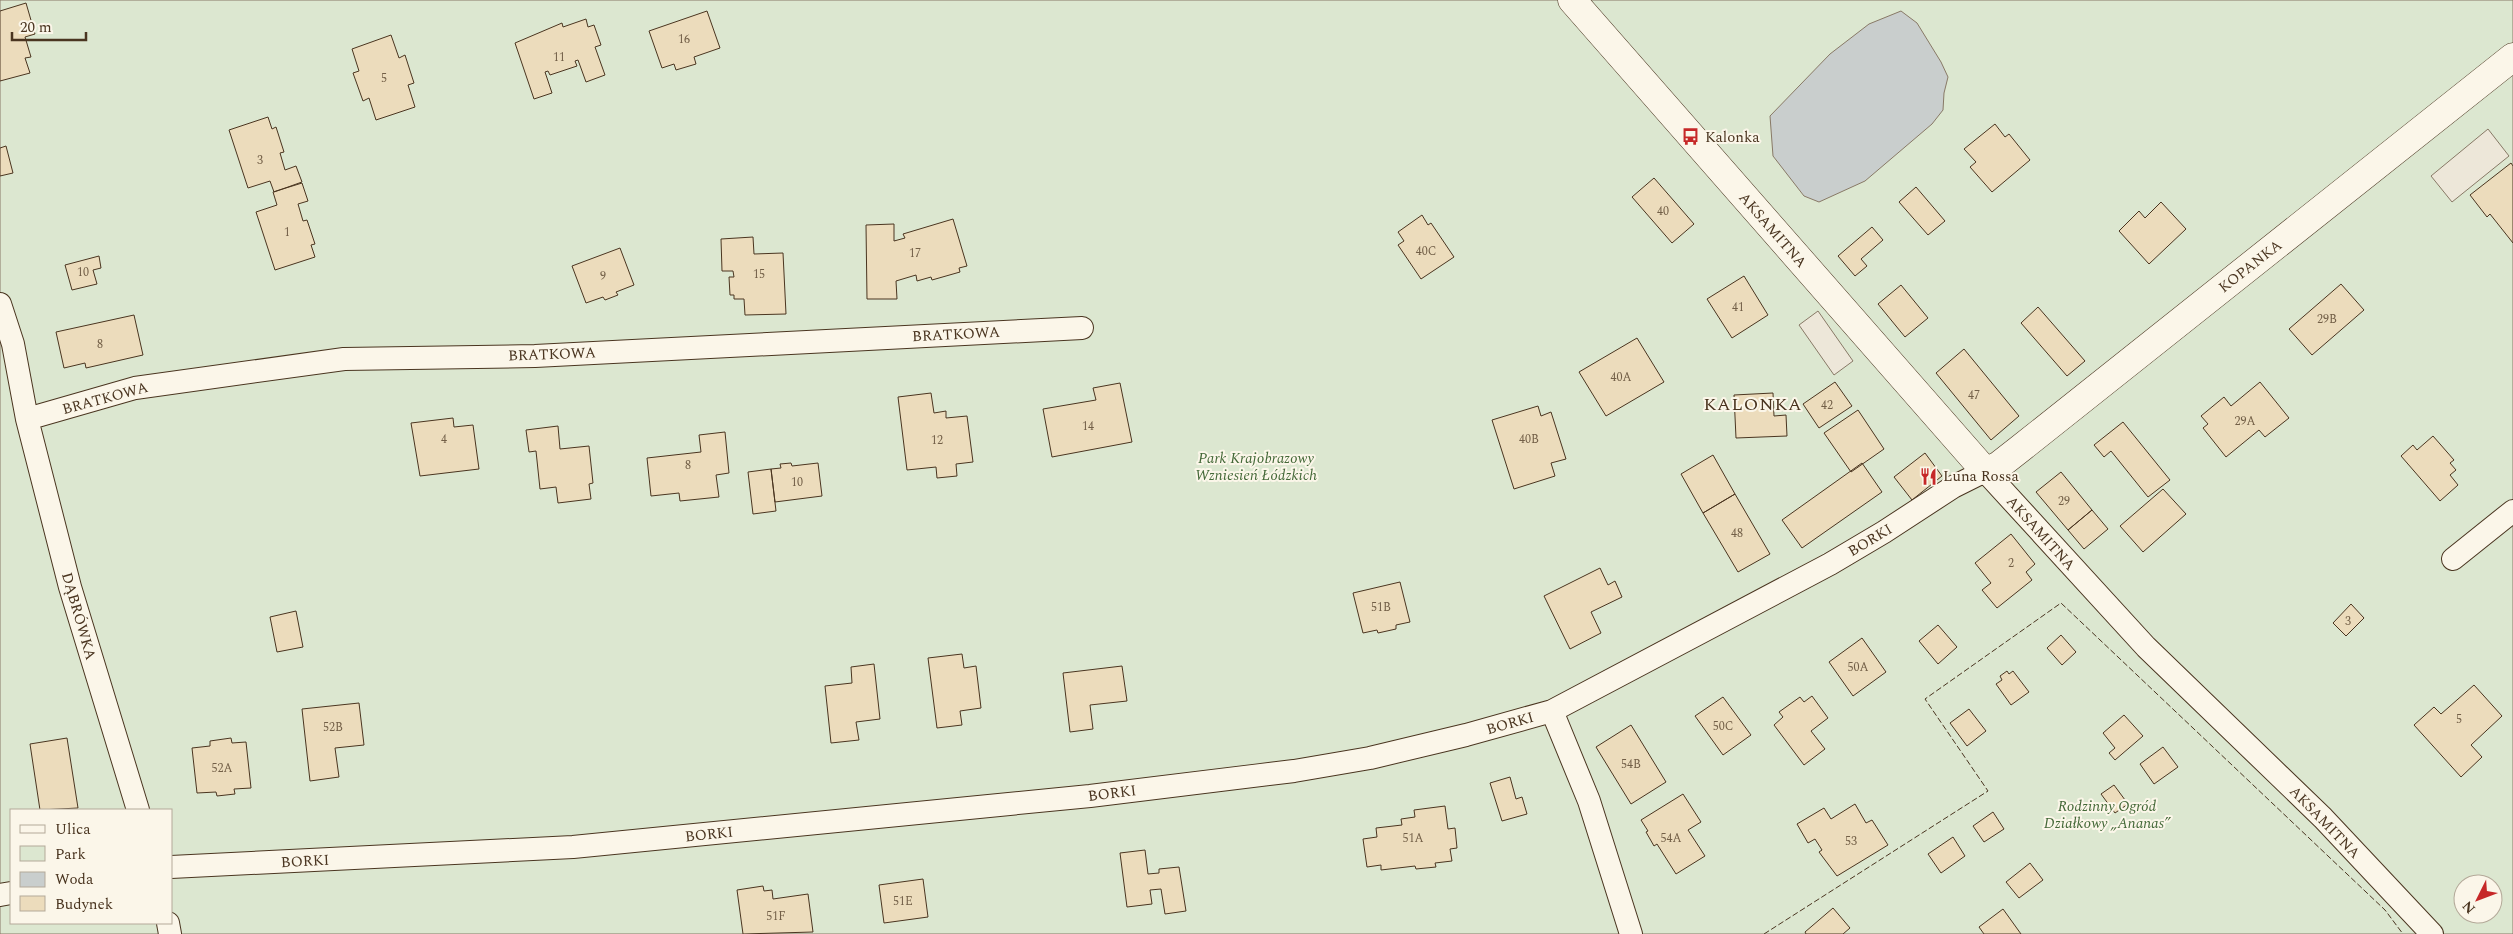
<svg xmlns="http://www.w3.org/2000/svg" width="2513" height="934" viewBox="0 0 2513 934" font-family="Spectral,serif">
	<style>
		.green { fill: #dce7d0; stroke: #887966; fill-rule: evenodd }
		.parking { fill: #ede7d9; stroke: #887966 }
		.water { fill: #c9cecd; stroke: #887966 }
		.building { fill: #ecdcbc; stroke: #4a3520 }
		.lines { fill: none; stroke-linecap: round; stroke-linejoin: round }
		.street-casing { stroke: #4a3520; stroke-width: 24 }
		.secondary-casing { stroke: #4a3520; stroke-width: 29 }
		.street { stroke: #fbf6e9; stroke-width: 22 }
		.secondary { stroke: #fbf6e9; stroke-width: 28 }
		.fence { stroke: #4a3520; stroke-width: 1; stroke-dasharray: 6 2.5; stroke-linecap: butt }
		.labels { text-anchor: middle; stroke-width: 4; stroke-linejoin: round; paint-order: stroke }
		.number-label { font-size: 12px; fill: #725f47 }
		.poi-label { font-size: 15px; fill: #4a3520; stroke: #fbf6e9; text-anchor: start }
		.street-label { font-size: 15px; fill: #4a3520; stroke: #fbf6e9 }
		.park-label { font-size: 15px; font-style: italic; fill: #436837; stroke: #fbf6e9 }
		.quarter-label { font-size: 18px; letter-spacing: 1px; fill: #4a3520; stroke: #fbf6e9 }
	</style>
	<rect width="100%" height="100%" fill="#fbf6e9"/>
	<!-- green -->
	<path class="green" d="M0,0H2513V934H0ZM11,810H171V923H11ZM2463,884H2493V914H2463Z"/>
	<!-- parking -->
	<path class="parking" d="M2488,129L2509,156L2452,202L2431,176Z
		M1818,311L1853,361L1834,375L1799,325Z"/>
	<!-- water -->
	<path class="water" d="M1901,11L1917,23L1941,62L1948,77L1944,93L1943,110L1932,124L1865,181L1819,202L1804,196L1773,156L1770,116L1830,54L1869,24Z"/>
	<!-- building -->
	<path class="building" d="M26,3L35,34L25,37L31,57L25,58L30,73L0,81V11Z
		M707,11L720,48L694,57L696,64L676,70L674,64L662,68L649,31Z
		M586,19L588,27L594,25L601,45L595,47L605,75L586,82L578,60L575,61L577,66L550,75L548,71L545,72L552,93L534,99L515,43L562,23L563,27Z
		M391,35L399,58L405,55L414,83L408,85L415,107L376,120L369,98L363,101L353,73L359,71L352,49Z
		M268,117L272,129L276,127L284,152L280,153L285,170L296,166L302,182L274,192L270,181L248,188L229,130Z
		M1995,124L2005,137L2009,134L2030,160L1992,192L1970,167L1976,162L1964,149Z
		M6,146L13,173L0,176V148Z
		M2511,163L2513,166V243L2490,214L2487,217L2470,195Z
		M1654,178L1694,224L1672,243L1632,197Z
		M302,183L308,201L298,204L303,221L307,220L315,244L311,245L315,257L275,270L256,212L277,205L273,192Z
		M1916,187L1945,221L1928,235L1899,202Z
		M2161,202L2186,229L2149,264L2119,231L2139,211L2145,218Z
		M1422,215L1428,225L1431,223L1454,257L1421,279L1398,245L1404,241L1398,232Z
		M953,219L967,266L959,268L960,272L932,280L931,277L917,281L916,275L896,281L897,299H867L866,225L894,224V241L905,238L903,234Z
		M1872,227L1883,240L1861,259L1867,266L1855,276L1838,256Z
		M753,237L754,254L783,253L786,314L745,315L744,299H734V295H730L729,277H734L733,271H722L721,239Z
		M620,248L634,285L616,292L618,295L605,300L603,297L586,303L572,266Z
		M99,256L101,268L93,270L97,284L72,290L65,265Z
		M1744,276L1768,315L1732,338L1707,299Z
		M2341,284L2364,310L2312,355L2289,329Z
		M1901,285L1928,318L1905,337L1878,304Z
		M2038,307L2085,361L2067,376L2021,323Z
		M134,315L143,355L86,368L85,363L64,368L56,332Z
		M1637,338L1664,382L1606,416L1579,372Z
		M1964,349L2019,416L1991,440L1936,373Z
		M1835,382L1852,406L1819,428L1803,404Z
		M2260,382L2289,418L2265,437L2259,430L2226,457L2203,428L2208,424L2201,416L2224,397L2231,406Z
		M1120,383L1132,442L1052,457L1043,409L1096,400L1093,388Z
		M931,393L934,413L946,411V418L967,416L973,462L956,464L957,476L937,478L936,467L907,470L898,397Z
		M1773,393L1774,416L1786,415L1787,436L1736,438L1734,395Z
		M1538,406L1541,416L1551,412L1566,459L1551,463L1555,476L1514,489L1492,420Z
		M1858,410L1884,449L1851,472L1824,433Z
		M453,418L454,427L473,425L479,469L420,476L411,423Z
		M2123,422L2170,480L2148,497L2111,451L2104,457L2094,445Z
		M558,426L560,449L589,446L593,483L589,484L591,499L558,503L556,487L540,489L536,451L529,452L526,430Z
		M725,432L729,473L716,475L719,497L680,501L679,493L651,496L647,458L701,452L699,435Z
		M2433,436L2454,460L2450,463L2456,470L2450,475L2458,485L2440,501L2401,456L2413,445L2417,450Z
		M1925,453L1942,476L1912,500L1894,477Z
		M1713,455L1735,494L1703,513L1681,474Z
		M791,463L792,466L818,463L822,496L775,502L771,469L781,468L780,464Z
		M1862,463L1882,492L1802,548L1782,520Z
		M771,469L776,511L753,514L748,472Z
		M2061,472L2092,510L2068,530L2036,492Z
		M2163,489L2186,514L2143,552L2120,526Z
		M1735,494L1770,554L1738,572L1703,513Z
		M2092,510L2108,529L2084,549L2068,530Z
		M2011,534L2035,564L2026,572L2032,580L1997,608L1982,590L1991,583L1975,563Z
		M1600,568L1608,585L1615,581L1622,597L1591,612L1601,633L1570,649L1544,596Z
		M1400,582L1410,622L1396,625V629L1378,633L1377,630L1363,633L1353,593Z
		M2351,604L2364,618L2346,636L2333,623Z
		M296,611L303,647L277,652L270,617Z
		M1938,625L1957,647L1938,664L1919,641Z
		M2061,635L2076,652L2062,665L2047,648Z
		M1862,638L1886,672L1853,696L1829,662Z
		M962,654L964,668L976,666L981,708L960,711L962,725L937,728L928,658Z
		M874,664L880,719L856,722L859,740L831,743L825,686L852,683L851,667Z
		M1122,666L1127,701L1090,705L1093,729L1070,732L1063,673Z
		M2007,671L2009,674L2013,671L2029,692L2011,705L1996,684L2002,680L2000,676Z
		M2474,685L2502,716L2471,745L2482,757L2461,777L2414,725L2434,707L2441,714Z
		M1812,696L1828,718L1811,731L1825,749L1804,765L1774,725L1783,717L1779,712L1800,697L1804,702Z
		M1723,697L1751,735L1723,755L1695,716Z
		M359,703L364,745L335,748L339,777L310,781L302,709Z
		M1969,709L1986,731L1967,746L1950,723Z
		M2124,715L2143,736L2115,760L2109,753L2115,748L2103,733Z
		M1631,725L1666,782L1631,804L1596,747Z
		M67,738L78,808L40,810L30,744Z
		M231,738L232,743L246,742L251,788L234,789L235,794L217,796L216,792L197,793L192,748L210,746V741Z
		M2163,747L2178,767L2154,784L2140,764Z
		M1510,777L1516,799L1522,797L1527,814L1502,821L1490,783Z
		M2114,785L2128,804L2115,813L2101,794Z
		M1683,794L1701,822L1688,830L1705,856L1676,874L1657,844L1654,846L1646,832L1648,831L1641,820Z
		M1855,804L1866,823L1872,820L1888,845L1837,876L1819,852L1822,850L1815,839L1808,843L1797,824L1824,808L1831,819Z
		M1445,806L1448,829L1455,828L1457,848L1450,849L1452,861L1435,863L1436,867L1416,869L1415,866L1381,870V865L1367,867L1363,839L1377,837L1376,828L1402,825L1401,819L1415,817L1414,810Z
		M1993,812L2004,829L1984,842L1973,826Z
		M1953,837L1965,856L1941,873L1928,854Z
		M1145,850L1148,874L1159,873V869L1179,867L1186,911L1165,914L1161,889L1150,890L1152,904L1127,907L1120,853Z
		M2030,863L2043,880L2019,898L2006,882Z
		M923,879L928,917L884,923L879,885Z
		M763,886L764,891L772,890L773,899L808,894L813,932L743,934L737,890Z
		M1833,908L1850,928L1843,934H1806L1805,932Z
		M2003,909L2021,934H1984L1979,927Z"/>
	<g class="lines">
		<defs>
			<path id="street" d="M0,304L13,344L27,419L70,587L138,810
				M27,419L135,388L344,359L535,356L1082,328
				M2453,559L2513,511
				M1552,711L1589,801L1631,934
				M171,867L573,847L1090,796L1294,771L1370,758L1466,735L1552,711L1830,564L1884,532L1953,487L1985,471L2146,647L2323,818L2432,934
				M0,895L11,893
				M168,923L170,934"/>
			<path id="secondary" d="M1572,0L1985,471L1998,466L2021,448L2513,57"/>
		</defs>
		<!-- street casing -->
		<use href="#street" class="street-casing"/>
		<!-- secondary casing -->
		<use href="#secondary" class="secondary-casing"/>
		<!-- street -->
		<use href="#street" class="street"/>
		<!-- secondary -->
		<use href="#secondary" class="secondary"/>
		<!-- fence -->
		<path class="fence" d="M1764,934L1988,791L1925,699L2061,603L2385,910L2403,934"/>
	</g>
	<!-- icons -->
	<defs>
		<symbol id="bus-bare" viewBox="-9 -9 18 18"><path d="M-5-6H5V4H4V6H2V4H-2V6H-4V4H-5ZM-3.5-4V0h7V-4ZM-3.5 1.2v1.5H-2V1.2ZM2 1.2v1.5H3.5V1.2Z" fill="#c62828" stroke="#fbf6e9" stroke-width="2.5" paint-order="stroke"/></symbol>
		<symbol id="restaurant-bare" viewBox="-9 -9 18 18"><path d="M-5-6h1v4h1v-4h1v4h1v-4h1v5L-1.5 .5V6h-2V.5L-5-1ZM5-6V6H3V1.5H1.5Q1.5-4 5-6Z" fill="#c62828" stroke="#fbf6e9" stroke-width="2.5" paint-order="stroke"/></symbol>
	</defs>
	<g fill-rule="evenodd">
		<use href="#bus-bare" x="1678" y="124" width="25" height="25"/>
		<use href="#restaurant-bare" x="1916" y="464" width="25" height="25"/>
	</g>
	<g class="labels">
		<!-- number labels -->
		<g class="number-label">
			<text x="684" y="43">16</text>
			<text x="559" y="61">11</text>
			<text x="384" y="82">5</text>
			<text x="260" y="164">3</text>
			<text x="1663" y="215">40</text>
			<text x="287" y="236">1</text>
			<text x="1426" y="255">40C</text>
			<text x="915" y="257">17</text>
			<text x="83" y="276">10</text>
			<text x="759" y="278">15</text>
			<text x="603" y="280">9</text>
			<text x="1738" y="311">41</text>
			<text x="2327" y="323">29B</text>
			<text x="100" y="348">8</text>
			<text x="1621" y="381">40A</text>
			<text x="1974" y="399">47</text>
			<text x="1827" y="409">42</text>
			<text x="2245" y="425">29A</text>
			<text x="1088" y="430">14</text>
			<text x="444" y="443">4</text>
			<text x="1529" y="443">40B</text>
			<text x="937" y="444">12</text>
			<text x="688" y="469">8</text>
			<text x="797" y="486">10</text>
			<text x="2064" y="505">29</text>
			<text x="1737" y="537">48</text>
			<text x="2011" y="567">2</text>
			<text x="1381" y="611">51B</text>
			<text x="2348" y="625">3</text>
			<text x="1858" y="671">50A</text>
			<text x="2459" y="723">5</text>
			<text x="1723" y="730">50C</text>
			<text x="333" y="731">52B</text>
			<text x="1631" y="768">54B</text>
			<text x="222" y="772">52A</text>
			<text x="1413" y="842">51A</text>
			<text x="1671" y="842">54A</text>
			<text x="1851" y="845">53</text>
			<text x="903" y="905">51E</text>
			<text x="776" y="920">51F</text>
		</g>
		<!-- poi labels -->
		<g class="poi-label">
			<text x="1705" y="142">Kalonka</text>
			<text x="1943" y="481">Luna Rossa</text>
		</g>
		<!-- street labels -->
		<g class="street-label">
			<text transform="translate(1773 230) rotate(49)" y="5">AKSAMITNA</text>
			<text transform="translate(2250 266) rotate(-38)" y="5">KOPANKA</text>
			<text transform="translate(956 334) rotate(-3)" y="5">BRATKOWA</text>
			<text transform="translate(552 354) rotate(-2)" y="5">BRATKOWA</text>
			<text transform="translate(105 398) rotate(-15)" y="5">BRATKOWA</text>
			<text transform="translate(2041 533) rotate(48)" y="5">AKSAMITNA</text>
			<text transform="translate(1870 540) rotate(-31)" y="5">BORKI</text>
			<text transform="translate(79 616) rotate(74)" y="5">DĄBRÓWKA</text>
			<text transform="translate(1510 723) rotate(-16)" y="5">BORKI</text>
			<text transform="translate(1112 793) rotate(-7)" y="5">BORKI</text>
			<text transform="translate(2325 822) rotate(46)" y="5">AKSAMITNA</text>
			<text transform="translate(709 834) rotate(-6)" y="5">BORKI</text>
			<text transform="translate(305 861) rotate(-3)" y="5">BORKI</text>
		</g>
		<!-- park labels -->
		<g class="park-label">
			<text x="1256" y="463">Park Krajobrazowy<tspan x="1256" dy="17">Wzniesień Łódzkich</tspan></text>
			<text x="2107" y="811">Rodzinny Ogród<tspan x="2107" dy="17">Działkowy „Ananas”</tspan></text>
		</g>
		<!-- quarter labels -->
		<g class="quarter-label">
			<text x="1753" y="410">KALONKA</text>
		</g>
	</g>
	<!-- legend -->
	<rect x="10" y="809" width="162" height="115" fill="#fbf6e9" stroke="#b4a999"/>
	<rect x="20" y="825" width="25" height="8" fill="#fbf6e9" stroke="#b4a999"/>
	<text x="55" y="834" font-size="15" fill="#4a3520">Ulica</text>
	<rect x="20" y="846" width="25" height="15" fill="#dce7d0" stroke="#b4a999"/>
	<text x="55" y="859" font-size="15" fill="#4a3520">Park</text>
	<rect x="20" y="872" width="25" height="15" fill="#c9cecd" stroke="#b4a999"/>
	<text x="55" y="884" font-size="15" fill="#4a3520">Woda</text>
	<rect x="20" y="896" width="25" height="15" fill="#ecdcbc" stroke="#b4a999"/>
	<text x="55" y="909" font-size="15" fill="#4a3520">Budynek</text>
	<!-- north arrow -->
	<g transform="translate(2478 899) rotate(228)"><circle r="24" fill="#fbf6e9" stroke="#b4a999"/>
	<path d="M0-4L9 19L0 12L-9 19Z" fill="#c62828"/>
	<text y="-8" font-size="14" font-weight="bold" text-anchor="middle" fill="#4a3520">N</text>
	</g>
	<!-- scale -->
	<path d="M12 32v8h74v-8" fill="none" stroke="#4a3520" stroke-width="2.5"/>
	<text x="20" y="32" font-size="15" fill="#4a3520" stroke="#fbf6e9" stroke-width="4" paint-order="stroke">20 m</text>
</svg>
